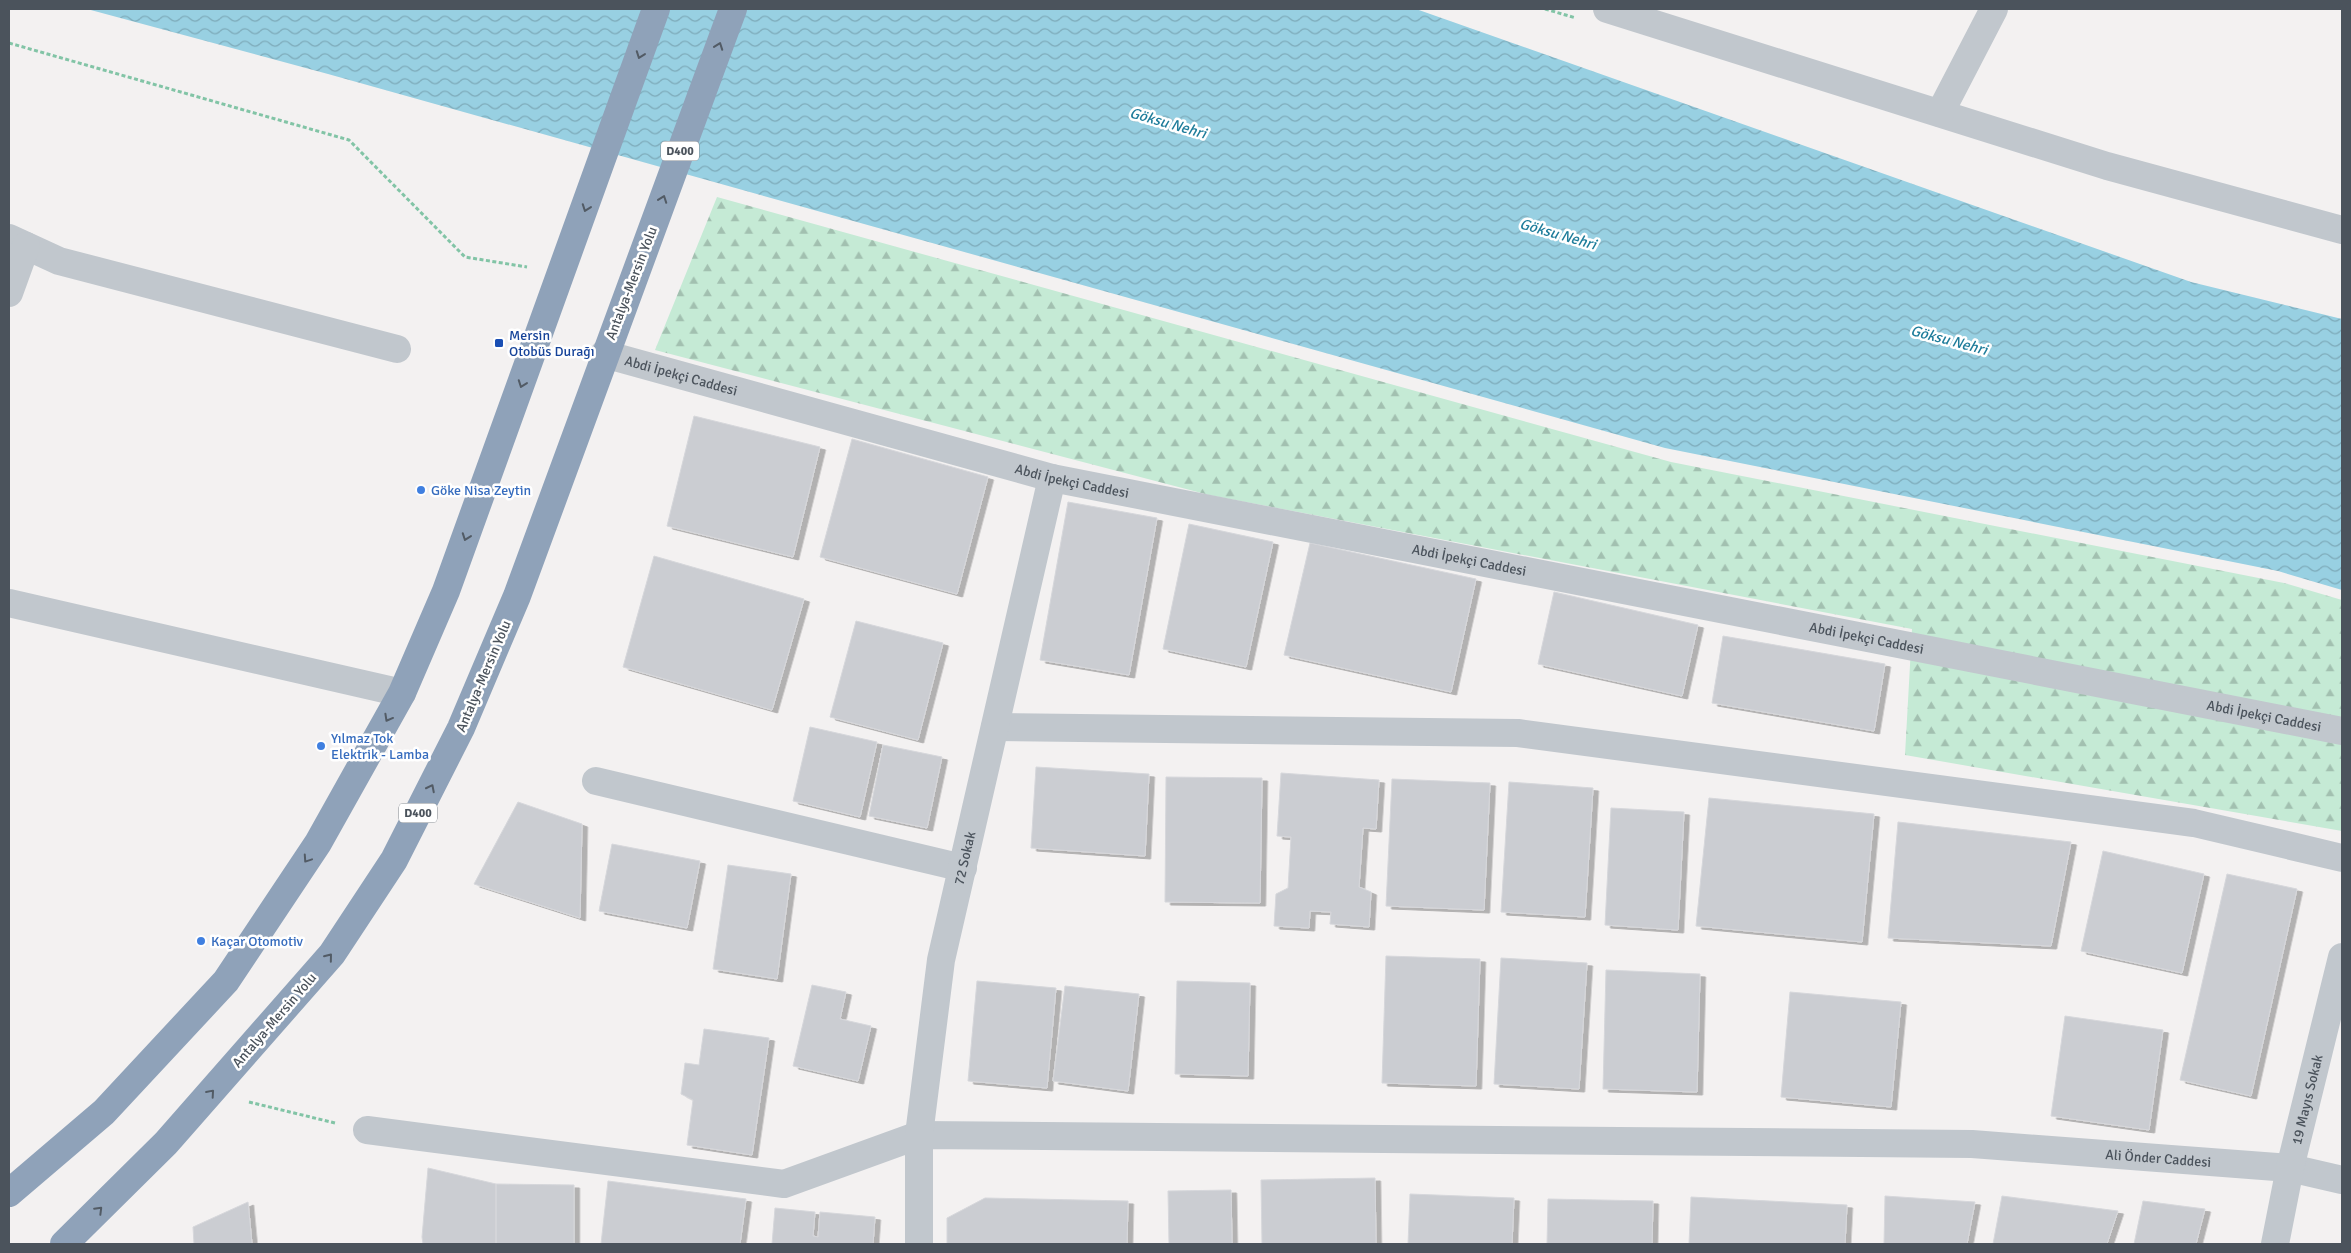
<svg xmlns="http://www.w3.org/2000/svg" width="2351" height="1253" viewBox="0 0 2351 1253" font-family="Signika,sans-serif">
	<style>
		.forest { fill: url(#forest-firs) }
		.water { fill: url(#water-waves) }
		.building { fill: #cbcdd2; stroke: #d6d7db; filter: url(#shadow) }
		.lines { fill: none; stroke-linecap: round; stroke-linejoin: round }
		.path { stroke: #82c4a6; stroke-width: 3; stroke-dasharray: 4 2.5; stroke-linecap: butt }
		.street { stroke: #c1c7cd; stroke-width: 28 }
		.highway { stroke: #8fa2b9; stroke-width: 28 }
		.oneway { stroke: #525b65 }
		.transit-dot { fill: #1a4fb4; stroke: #fff; stroke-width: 2 }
		.shop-dot { fill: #3f7fe0; stroke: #fff; stroke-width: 2 }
		.labels { text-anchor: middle; stroke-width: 5; stroke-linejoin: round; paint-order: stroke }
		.shield { fill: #fff; stroke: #81878d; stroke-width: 1 }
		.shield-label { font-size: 12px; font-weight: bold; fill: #4b535c }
		.street-label { font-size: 14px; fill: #4b535c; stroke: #fff }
		.transit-label { font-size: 14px; fill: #164399; stroke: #fff; text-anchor: start }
		.shop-label { font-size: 14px; fill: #366cbe; stroke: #fff; text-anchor: start }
		.water-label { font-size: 15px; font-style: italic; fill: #1f7d9b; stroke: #fff }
	</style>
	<defs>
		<pattern id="forest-firs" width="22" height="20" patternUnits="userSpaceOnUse" patternTransform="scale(1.25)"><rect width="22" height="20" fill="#c5ead5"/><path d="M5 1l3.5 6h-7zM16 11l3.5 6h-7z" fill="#a2c0b0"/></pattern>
		<pattern id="water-waves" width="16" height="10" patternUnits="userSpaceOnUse" patternTransform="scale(1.25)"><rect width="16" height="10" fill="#98d0e2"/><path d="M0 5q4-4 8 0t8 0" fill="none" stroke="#7eabba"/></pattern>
		<filter id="shadow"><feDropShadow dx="5.5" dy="3" stdDeviation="0" flood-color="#0004"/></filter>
	</defs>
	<rect width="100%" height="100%" fill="#f3f1f1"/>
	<!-- forest -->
	<path class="forest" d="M717,197L1671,462L2284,583L2342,600V831L1905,755L1912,629L1209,495L655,350Z"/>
	<!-- water -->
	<path class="water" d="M87,9H1416L2191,282L2342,319V590L2278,571L1665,448L328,74Z"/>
	<!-- building -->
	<path class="building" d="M694,416L820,447L793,557L667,526Z
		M852,439L988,477L957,594L820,557Z
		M1068,502L1157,518L1129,675L1040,660Z
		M1189,524L1273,542L1246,667L1163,649Z
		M1310,543L1476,579L1451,692L1284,655Z
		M654,556L804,599L772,710L623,667Z
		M1554,592L1698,625L1682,696L1538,664Z
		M856,621L943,643L918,740L830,717Z
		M1723,636L1885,664L1874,731L1712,703Z
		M810,727L877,742L860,817L793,801Z
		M883,745L942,757L927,828L869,816Z
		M1036,767L1149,774L1145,856L1031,848Z
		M1281,773L1379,780L1376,829L1363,828L1359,887L1371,892L1369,927L1330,924L1331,912L1310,911L1309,928L1274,926L1276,894L1288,888L1291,837L1277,836Z
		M1166,777L1262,778L1260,903L1165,902Z
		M1392,779L1490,783L1484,910L1386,906Z
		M1509,782L1593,788L1585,917L1501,912Z
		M1709,798L1874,814L1862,942L1696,926Z
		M518,802L582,824L580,918L474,884Z
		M1611,808L1684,812L1678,930L1605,925Z
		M1898,822L2071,842L2051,946L1888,938Z
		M612,844L700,861L687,928L599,911Z
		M2103,851L2204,874L2182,973L2081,951Z
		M728,865L791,874L777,979L713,969Z
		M2227,874L2297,889L2251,1096L2180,1080Z
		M1386,956L1480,959L1476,1086L1382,1083Z
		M1501,958L1587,963L1579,1089L1494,1084Z
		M1606,970L1700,974L1697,1092L1603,1089Z
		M977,981L1056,988L1047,1088L968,1081Z
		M1177,981L1250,983L1248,1076L1175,1074Z
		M812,985L846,992L840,1019L871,1026L858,1081L793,1066Z
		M1065,986L1139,994L1128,1091L1053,1081Z
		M1790,992L1901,1002L1891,1107L1781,1097Z
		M2065,1016L2163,1030L2149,1130L2051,1116Z
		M704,1029L769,1038L752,1155L687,1145L693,1100L681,1094L685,1063L699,1065Z
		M428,1168L496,1184V1244H423L422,1237Z
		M1375,1178L1376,1244H1262L1261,1180Z
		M608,1181L746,1199L740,1244H601Z
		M496,1184L574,1185V1244H496Z
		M1231,1190L1232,1244H1169L1168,1191Z
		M1410,1194L1514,1198L1512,1244H1408Z
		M1885,1196L1975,1202L1967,1244H1884Z
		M2002,1196L2118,1211L2107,1244H1993Z
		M1691,1197L1847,1205L1845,1244H1689Z
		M985,1198L1128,1201L1127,1244H947V1218Z
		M1548,1199L1653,1201L1652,1244H1547Z
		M2143,1201L2205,1209L2196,1244H2134Z
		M248,1202L252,1244H194L193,1227Z
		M775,1208L815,1212L813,1236L818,1237L820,1212L875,1217L873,1244H772Z"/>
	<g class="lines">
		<!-- path -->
		<path class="path" d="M1545,9L1576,18
			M9,43L349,140L465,257L527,267
			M249,1102L335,1123"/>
		<!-- street -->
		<g class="street">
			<path d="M1607,9L2107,166L2342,230"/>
			<path d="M1940,113L1994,9"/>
			<path d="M9,238L59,261L397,349"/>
			<path d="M9,293L26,246"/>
			<path id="s1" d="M604,354L1052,478L2342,731"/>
			<path d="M9,603L402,693"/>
			<path d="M995,727L1518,733L2194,823L2342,858"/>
			<path d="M596,781L963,868"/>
			<path id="s2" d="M367,1130L784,1184L919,1135L1972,1144L2290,1168L2342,1180"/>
			<path id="s3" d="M919,1244V1135L941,960L1052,478"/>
			<path id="s4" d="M2275,1244L2290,1168L2342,957"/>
		</g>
		<!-- highway -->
		<path class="highway" d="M9,1193L104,1112L226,981L318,843L402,693L446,591L656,9
			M64,1244L166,1143L332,954L394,860L461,728L517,596L733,9"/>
	</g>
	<!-- one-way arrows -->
	<defs><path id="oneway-chevron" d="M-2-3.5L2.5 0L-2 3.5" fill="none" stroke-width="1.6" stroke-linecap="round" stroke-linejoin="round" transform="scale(1.25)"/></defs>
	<g class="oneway">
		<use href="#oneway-chevron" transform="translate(719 46) rotate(-70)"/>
		<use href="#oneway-chevron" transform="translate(640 55) rotate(110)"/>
		<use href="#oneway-chevron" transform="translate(663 199) rotate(-70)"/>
		<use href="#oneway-chevron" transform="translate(586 208) rotate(110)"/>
		<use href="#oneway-chevron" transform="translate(522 384) rotate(110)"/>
		<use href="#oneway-chevron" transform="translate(466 537) rotate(110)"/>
		<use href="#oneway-chevron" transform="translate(388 718) rotate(119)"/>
		<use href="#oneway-chevron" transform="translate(431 788) rotate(-63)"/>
		<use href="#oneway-chevron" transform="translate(307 859) rotate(124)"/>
		<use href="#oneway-chevron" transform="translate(329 957) rotate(-51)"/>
		<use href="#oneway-chevron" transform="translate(211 1093) rotate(-49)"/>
		<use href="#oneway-chevron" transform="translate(99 1210) rotate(-45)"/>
	</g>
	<!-- markers -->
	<rect class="transit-dot" x="494" y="338" width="10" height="10" rx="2.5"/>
	<g class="shop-dot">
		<circle cx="421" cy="490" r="5"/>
		<circle cx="321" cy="746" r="5"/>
		<circle cx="201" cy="941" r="5"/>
	</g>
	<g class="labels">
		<!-- shield labels -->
		<g class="shield">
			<rect x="661" y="141.5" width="38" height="19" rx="4"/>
			<rect x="399" y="803.5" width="38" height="19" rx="4"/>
		</g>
		<g class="shield-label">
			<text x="680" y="155">D400</text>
			<text x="418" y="817">D400</text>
		</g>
		<!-- street labels -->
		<g class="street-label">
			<text transform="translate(631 283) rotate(-69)" y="5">Antalya-Mersin Yolu</text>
			<text dy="5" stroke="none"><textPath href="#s1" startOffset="80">Abdi İpekçi Caddesi</textPath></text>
			<text dy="5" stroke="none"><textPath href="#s1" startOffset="485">Abdi İpekçi Caddesi</textPath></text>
			<text dy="5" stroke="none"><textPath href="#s1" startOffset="890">Abdi İpekçi Caddesi</textPath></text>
			<text dy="5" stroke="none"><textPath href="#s1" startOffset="1295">Abdi İpekçi Caddesi</textPath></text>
			<text transform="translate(483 676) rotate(-67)" y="5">Antalya-Mersin Yolu</text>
			<text dy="5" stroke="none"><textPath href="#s1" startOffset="1700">Abdi İpekçi Caddesi</textPath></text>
			<text dy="5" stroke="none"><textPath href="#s3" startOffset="390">72 Sokak</textPath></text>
			<text transform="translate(274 1020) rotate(-49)" y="5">Antalya-Mersin Yolu</text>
			<text dy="5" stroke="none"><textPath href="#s4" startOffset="148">19 Mayıs Sokak</textPath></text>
			<text dy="5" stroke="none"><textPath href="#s2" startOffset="1804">Ali Önder Caddesi</textPath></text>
		</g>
		<!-- transit labels -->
		<g class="transit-label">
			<text x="509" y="340">Mersin<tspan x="509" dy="16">Otobüs Durağı</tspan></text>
		</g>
		<!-- shop labels -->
		<g class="shop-label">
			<text x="431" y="495">Göke Nisa Zeytin</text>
			<text x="331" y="743">Yılmaz Tok<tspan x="331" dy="16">Elektrik - Lamba</tspan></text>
			<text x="211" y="946">Kaçar Otomotiv</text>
		</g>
		<!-- water labels -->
		<g class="water-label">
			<text transform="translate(1168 123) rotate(16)" y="5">Göksu Nehri</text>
			<text transform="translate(1558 234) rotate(16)" y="5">Göksu Nehri</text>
			<text transform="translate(1949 340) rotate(15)" y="5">Göksu Nehri</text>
		</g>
	</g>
	<!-- border -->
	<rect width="2351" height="1253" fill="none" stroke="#4b535c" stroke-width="20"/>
</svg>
